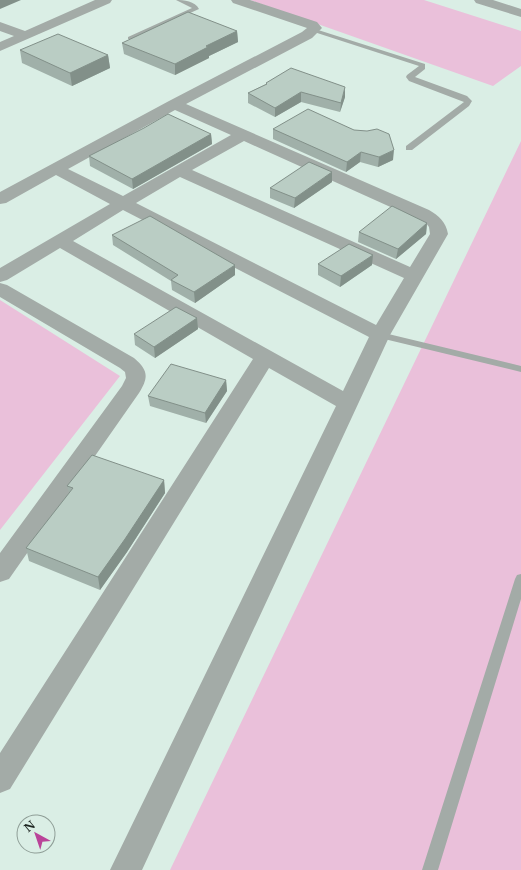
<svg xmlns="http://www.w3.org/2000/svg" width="521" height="870" viewBox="0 0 521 870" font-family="'Libre Baskerville',serif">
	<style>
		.green { fill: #eac0da }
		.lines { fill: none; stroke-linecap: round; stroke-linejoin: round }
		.service { fill: #a3aba7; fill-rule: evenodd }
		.minor { fill: #a3aba7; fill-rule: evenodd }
		.tertiary { fill: #a3aba7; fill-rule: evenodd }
		.wall { fill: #a0b0a9 }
		.shaded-wall { fill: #829089 }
		.building { fill: #bacdc4; stroke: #829089 }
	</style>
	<rect width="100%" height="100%" fill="#daeee5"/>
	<!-- green -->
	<path class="green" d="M250,0H424L521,31V66L493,86Z
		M521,141V870H170Z
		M0,300L120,376L0,530Z"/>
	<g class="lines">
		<!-- service -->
		<path class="service" d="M176,0C184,0 195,1 199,9L132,39H128V37L192,8Z
			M311,29H315L425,64V69L415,77L467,96L472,101L469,106L412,150H406V146L464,102L409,81L406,77L407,75L419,66L311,31Z
			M380,332L521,366V372L376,337L375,335Z
			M521,574V599L438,870H422L515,579L517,575Z"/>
		<!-- minor -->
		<path class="minor" d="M95,0H112L110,3L0,51V42L14,36L0,31V22L25,31Z
			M231,0H250L317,22L322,28L312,38L186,104L429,210C439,216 446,222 448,234L390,335L142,870H110L336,406L269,368L10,789L0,793V753L253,359L60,248L7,280L0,282V268L110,204L56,175L6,203L0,204V192L169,101L302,32L307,28L233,3ZM175,110L231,135L123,196L68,169ZM244,141L426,223L429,227L430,234L410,267L192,170ZM180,177L404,278L376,325L136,203ZM123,210L369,337L343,391L73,241Z
			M0,283L7,285L134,358C148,370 149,377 139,393L9,579L0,582V553L122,386L126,378L125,372L120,368L0,297Z"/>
		<!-- tertiary -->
		<path class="tertiary" d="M474,0H493L521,9V17L476,3Z"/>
	</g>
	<!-- wall -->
	<path class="wall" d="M237,31L238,42L209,56V58L175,75L124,54L122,43Z
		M20,50L108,55L110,68L72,86L22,63Z
		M266,83L345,97L340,112L301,102L275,117L248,103V93L266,84Z
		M273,129L393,160L378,167L360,162L346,172L273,139Z
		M211,134L212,144L133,189L90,166L89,156Z
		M332,182L294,208L270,198V188Z
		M427,223L426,234L396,259L358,242L359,232Z
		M112,235L235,275L195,303L172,290L171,281L113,245Z
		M318,264L372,265L340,287L318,275Z
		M197,318L198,329L155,358L135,345L134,334Z
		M226,380L227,391L206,423L150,406L148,396Z
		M164,480L165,493L127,552L100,590L29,561L26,548L69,493L67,486Z"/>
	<!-- shaded-wall -->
	<path class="shaded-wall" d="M0,0H21L0,9Z
		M237,31L238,42L209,56V58L175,75V64L206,46Z
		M108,55L110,68L72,86L70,73Z
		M345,87V97L340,112L341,103Z
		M301,92V102L275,117V108Z
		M211,134L212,144L133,189L132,179Z
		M394,150L393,160L378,167L379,157Z
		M361,152L360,162L346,172L347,162Z
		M332,172V182L294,208L295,198Z
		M427,223L426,234L396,259L398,249Z
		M373,255L372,265L340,287L341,276Z
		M235,265V275L195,303L194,292Z
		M197,318L198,329L155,358L154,347Z
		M226,380L227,391L206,423L205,413Z
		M164,480L165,493L127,552L100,590L98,577Z"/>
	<!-- building -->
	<path class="building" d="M188,12L237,31L206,46L208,47L175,64L122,43Z
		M58,34L108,55L70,73L20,50Z
		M291,68L345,87L341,103L301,92L275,108L248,93L267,84L266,83Z
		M308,109L354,130L367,131L377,129L389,134L394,150L379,157L361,152L347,162L273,129Z
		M168,114L211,134L132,179L89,156L144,128Z
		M309,162L332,172L295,198L270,188Z
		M392,206L427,223L398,249L359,232Z
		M150,216L235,265L194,292L171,280L178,275L112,235Z
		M349,244L373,255L341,276L318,264Z
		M176,307L197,318L154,347L134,334Z
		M171,364L226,380L205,413L148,396Z
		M92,455L164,480L125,539L98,577L26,548L73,488L67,486Z"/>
	<!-- north arrow -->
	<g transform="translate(36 834) rotate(320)"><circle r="19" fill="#daeee5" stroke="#8f9e97"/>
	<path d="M0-3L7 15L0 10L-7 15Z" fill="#ba4399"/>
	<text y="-6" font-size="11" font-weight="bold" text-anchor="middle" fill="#1e2622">N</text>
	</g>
</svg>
